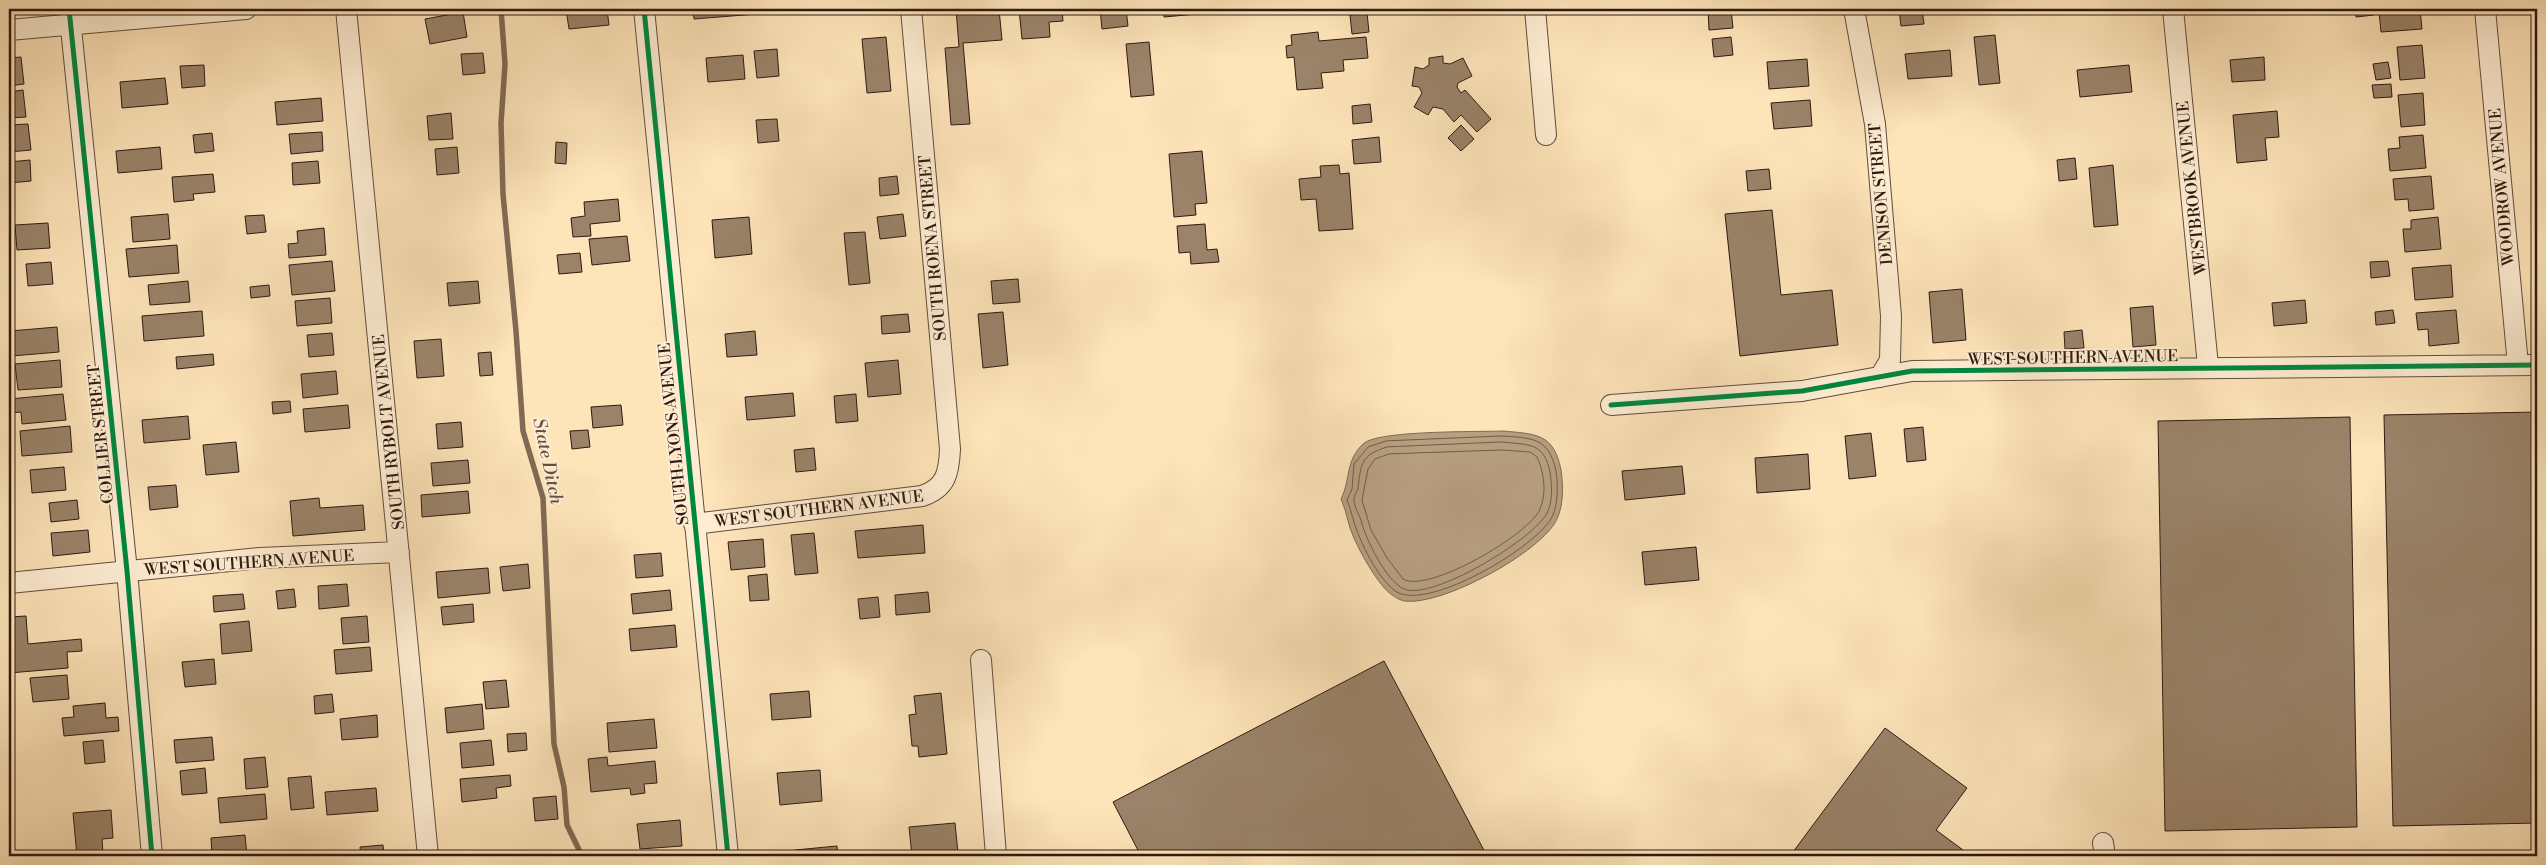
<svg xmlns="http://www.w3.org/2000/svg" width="2546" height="865" viewBox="0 0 2546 865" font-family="'Libre Bodoni',serif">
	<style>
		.water { fill: #b79f80; stroke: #806a54 }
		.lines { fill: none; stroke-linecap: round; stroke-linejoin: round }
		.shore { stroke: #725c49; stroke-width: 1 }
		.stream { stroke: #806a54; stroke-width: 5.5 }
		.building { fill: #9a8369; stroke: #2e1a12 }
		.minor-casing { stroke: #624c3c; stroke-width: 22 }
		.minor { stroke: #feedd2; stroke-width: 20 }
		.cycleway-casing { stroke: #feedd2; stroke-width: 8 }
		.cycleway { stroke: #00873e; stroke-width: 5 }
		.labels { text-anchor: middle; stroke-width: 4; stroke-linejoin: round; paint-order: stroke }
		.street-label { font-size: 16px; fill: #2e1a12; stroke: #feedd2 }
		.water-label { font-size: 18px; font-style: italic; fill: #654f3e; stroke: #feedd2 }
	</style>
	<rect width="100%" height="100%" fill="#fee4b9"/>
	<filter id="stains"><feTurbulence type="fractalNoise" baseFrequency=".004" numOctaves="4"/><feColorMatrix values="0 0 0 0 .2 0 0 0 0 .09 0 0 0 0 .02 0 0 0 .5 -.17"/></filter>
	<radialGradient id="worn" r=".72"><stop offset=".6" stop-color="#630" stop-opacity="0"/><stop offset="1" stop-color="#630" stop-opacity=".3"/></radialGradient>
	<!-- water -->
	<path class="water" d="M1503,431C1535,434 1554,433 1561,470C1563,485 1564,504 1557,519C1542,552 1442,606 1405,601C1401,601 1395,597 1392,595C1378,585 1361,554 1354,538C1348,526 1347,512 1341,499C1351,479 1345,461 1363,444C1377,430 1478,432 1503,431Z"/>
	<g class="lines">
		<!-- shore -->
		<path class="shore" d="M1502,436C1531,438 1549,437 1556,471C1558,485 1558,502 1553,515C1540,546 1423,615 1394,590C1379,578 1366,553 1359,536C1354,525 1352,512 1347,500L1352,489L1354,464L1368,447L1386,441Z
			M1502,442C1529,445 1544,442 1550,472C1552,485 1553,502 1547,513C1534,539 1432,601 1404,589C1386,581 1365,538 1361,520C1359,515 1353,504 1354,499C1354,495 1357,492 1358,488C1361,463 1361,455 1387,447Z
			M1502,450L1530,452L1537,457C1544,472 1547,493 1540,509C1530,534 1428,594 1403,579L1387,558L1371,530L1362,500L1368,469L1375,459L1389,454Z"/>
		<!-- stream -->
		<path class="stream" d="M501,9L505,64L501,123L503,194L516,331L523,431L543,498L554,744L564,787L567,825L582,856"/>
	</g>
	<!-- building -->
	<path class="building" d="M566,9H607L609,25L569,29Z
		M693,9H769V13L694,19Z
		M956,9H999L1002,40L963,43L970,124L951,125L945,48L959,47Z
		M1019,9H1062L1063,21L1049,22L1050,37L1022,39Z
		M1100,9H1126L1128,26L1102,29Z
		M1164,9H1196L1197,14L1164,17Z
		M1708,9H1731L1733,28L1709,30Z
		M1899,9H1922L1924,24L1901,26Z
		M2355,9H2374V15L2356,17Z
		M2399,9H2420L2422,29L2381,32L2379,11Z
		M463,12L467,37L430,44L425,19Z
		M1367,13L1369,32L1352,34L1350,15Z
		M1318,32L1319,41L1366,37L1368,58L1343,60L1344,71L1321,73L1323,88L1297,90L1294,57L1287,58L1286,46L1292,45L1291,35Z
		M1995,35L2000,83L1979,85L1974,37Z
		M886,37L891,91L867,93L862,39Z
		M1731,37L1733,55L1714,57L1712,39Z
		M1149,42L1154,95L1131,97L1126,44Z
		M2422,45L2425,78L2400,80L2397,47Z
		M777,49L779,76L757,78L754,51Z
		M1950,50L1952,76L1908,79L1905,54Z
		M483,53L485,73L463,75L461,54Z
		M743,55L745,79L708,82L706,58Z
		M1443,56V63L1450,64L1463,58L1472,76L1458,83L1457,87L1461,93L1465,90L1491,119L1477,132L1461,115L1454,122L1443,109L1433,107L1428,115L1414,107L1422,93L1419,87L1412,86L1415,67L1423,69L1429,65V58Z
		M21,57L24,84L9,86V58Z
		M2264,57L2265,80L2232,82L2230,60Z
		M1807,59L1809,86L1769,89L1767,62Z
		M2388,62L2391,78L2376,80L2373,64Z
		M204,65L205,86L182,88L180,66Z
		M2129,65L2132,92L2080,97L2077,70Z
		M165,78L168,104L122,108L120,82Z
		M2391,84L2392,97L2374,98L2372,85Z
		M23,90L26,117L9,118V92Z
		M2423,93L2425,125L2401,127L2398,95Z
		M321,98L323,121L277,125L275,102Z
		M1810,100L1812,126L1774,129L1771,103Z
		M1370,104L1372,122L1353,124L1352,106Z
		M2277,111L2279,137L2265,138L2267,160L2237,163L2233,115Z
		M451,113L453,139L429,140L427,116Z
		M777,119L779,141L758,143L756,120Z
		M28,124L31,150L9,152V125Z
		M1461,125L1474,139L1461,151L1448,138Z
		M322,132L323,151L291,154L289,134Z
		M212,133L214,151L195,153L193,135Z
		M2423,135L2426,168L2390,171L2388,149L2400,148L2399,137Z
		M1379,137L1381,162L1354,164L1352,140Z
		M556,142L567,143L566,164L555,163Z
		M160,147L162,169L118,173L116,151Z
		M457,147L459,173L437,175L435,149Z
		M1202,151L1207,203L1195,204L1196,215L1174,217L1169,154Z
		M2075,158L2077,179L2059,181L2057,160Z
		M30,160L31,181L9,183V162Z
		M318,161L320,183L293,185L292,163Z
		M1339,165L1340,174L1349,173L1353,229L1319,231L1316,199L1301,200L1299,179L1321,177L1320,166Z
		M2113,165L2118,225L2094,227L2089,168Z
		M1769,169L1771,189L1748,191L1746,171Z
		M213,174L215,192L193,194L194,200L174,202L172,177Z
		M897,176L899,194L880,196L879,178Z
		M2431,176L2434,209L2409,211L2408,199L2395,200L2393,179Z
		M618,199L620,221L590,224L591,236L573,237L571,218L585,216L584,202Z
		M1772,210L1781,295L1832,290L1838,345L1740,356L1725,214Z
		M168,214L170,239L133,242L131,217Z
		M903,214L906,236L880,239L877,217Z
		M264,215L266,232L247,234L245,216Z
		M749,217L752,254L715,258L712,220Z
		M2438,217L2441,249L2405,252L2403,229H2411V220Z
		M48,223L50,248L17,250L15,225Z
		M1205,224L1207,250L1217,249L1219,262L1191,264L1190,252L1179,253L1177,226Z
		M324,228L326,255L289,258L288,244L298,243L297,231Z
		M865,232L870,283L849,285L844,233Z
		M627,236L630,261L592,265L589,239Z
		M177,245L179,273L129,277L126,249Z
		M580,253L582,272L559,274L557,255Z
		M332,261L335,291L292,295L289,265Z
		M2388,261L2390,276L2371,278L2370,262Z
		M51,262L53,284L28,286L26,264Z
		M2451,265L2453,297L2415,300L2412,268Z
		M1018,279L1020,302L993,304L991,281Z
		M188,281L190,302L150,305L148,285Z
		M478,281L480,303L449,306L447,283Z
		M269,285L270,296L251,298L250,287Z
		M1962,289L1966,340L1933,343L1929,292Z
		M330,298L332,323L297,326L295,301Z
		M2305,300L2307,323L2274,326L2272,303Z
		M2153,306L2156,345L2133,347L2130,308Z
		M2393,310L2395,323L2376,325L2375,312Z
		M2456,310L2459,343L2429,346L2428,329L2418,330L2416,313Z
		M202,311L204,336L144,341L142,316Z
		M1003,312L1008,365L983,368L978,314Z
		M908,314L910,332L882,334L881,316Z
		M57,327L59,352L12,356L10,331Z
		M2082,330L2084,348L2065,349L2064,332Z
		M755,331L757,355L727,357L725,334Z
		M332,333L334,355L309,357L307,335Z
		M441,339L444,376L417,378L414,341Z
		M491,352L493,375L480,376L478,353Z
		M213,354L214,365L177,369L176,357Z
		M60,360L62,387L18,390L15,364Z
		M898,360L901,394L868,397L865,363Z
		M336,371L338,394L303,398L301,374Z
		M793,393L795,416L747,420L745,397Z
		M63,394L66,420L22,424L21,412L10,413L9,399Z
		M856,394L858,421L836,423L834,396Z
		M290,401L291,412L273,414L272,402Z
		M348,405L350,428L305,432L303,409Z
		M621,405L623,425L593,428L591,407Z
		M2537,412V823L2393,826L2384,415Z
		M188,416L190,439L144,443L142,420Z
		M2350,417L2357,827L2165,831L2158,421Z
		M461,422L463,447L438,449L436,424Z
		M70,426L72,452L22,456L20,431Z
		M1923,427L1926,460L1907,462L1904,429Z
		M588,430L590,447L572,449L570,431Z
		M9,432H11L12,446L9,447Z
		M1871,433L1876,476L1849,479L1845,436Z
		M236,442L239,472L206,475L203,445Z
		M814,448L816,470L796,472L794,450Z
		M1808,454L1810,489L1757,493L1755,458Z
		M468,460L470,483L433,486L431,463Z
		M1682,466L1685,494L1625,500L1622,471Z
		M64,467L66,490L32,493L30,470Z
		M176,485L178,507L150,510L148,487Z
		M468,491L470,513L422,517L421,495Z
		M319,498L320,508L363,505L365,530L293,536L290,501Z
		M77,500L79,519L51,522L49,503Z
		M923,525L925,553L858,558L855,531Z
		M88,530L90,552L53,556L51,533Z
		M814,533L818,573L795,575L791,535Z
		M763,539L765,567L731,570L728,542Z
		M1696,547L1699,580L1645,585L1642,552Z
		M661,553L663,576L636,578L634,555Z
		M528,564L530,588L503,591L500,567Z
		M488,568L490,593L438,598L436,572Z
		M767,574L769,600L750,601L748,576Z
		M347,584L349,606L319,609L318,586Z
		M294,589L296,607L278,609L276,591Z
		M670,590L672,610L633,614L631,594Z
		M928,592L930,612L896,615L895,595Z
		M243,594L245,609L214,612L213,596Z
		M878,597L880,617L860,619L858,599Z
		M473,604L474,622L443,625L441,607Z
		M26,616L28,644L81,639L82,651L67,652L68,668L9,673V617Z
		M367,616L369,642L343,644L341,618Z
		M249,621L252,651L222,654L220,624Z
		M675,625L677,647L631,651L629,629Z
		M370,647L372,671L336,674L334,650Z
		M214,659L216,684L185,687L182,662Z
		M1384,661L1487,856H1141L1113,802Z
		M67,675L69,699L33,702L30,678Z
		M506,680L509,707L486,709L483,682Z
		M809,691L811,717L772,720L770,694Z
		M941,693L947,754L919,757L918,746H912L909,715L916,714L914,696Z
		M332,694L334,712L315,714L314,696Z
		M105,703L106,718L118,717L119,731L64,736L62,718L74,717L73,706Z
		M482,704L484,729L447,733L445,708Z
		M377,715L378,737L342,740L340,719Z
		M654,719L657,748L609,752L607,723Z
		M1885,728L1967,788L1936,830L1963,850L1958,856H1790Z
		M526,733L527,750L508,752L507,734Z
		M212,737L214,760L176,763L174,740Z
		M103,740L105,762L85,764L83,742Z
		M491,740L494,765L462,768L460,743Z
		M265,757L268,787L246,789L244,759Z
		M607,757L608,766L655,761L657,783L644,784L645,793L631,795L630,788L591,792L588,759Z
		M205,768L207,793L182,795L180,771Z
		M820,770L822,801L780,805L777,773Z
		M510,775L511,786L496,788L497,798L462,802L460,779Z
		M311,776L314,808L291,810L288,778Z
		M376,788L378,811L327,815L325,792Z
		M265,794L267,819L220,823L218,798Z
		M556,796L558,819L535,821L533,798Z
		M111,810L113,838L102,839L103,854L77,856L73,813Z
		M680,820L682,846L640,849L637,824Z
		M955,823L958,853L912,856L909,827Z
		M245,835L247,856H212L211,838Z
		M383,845L384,856H361L360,847Z
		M837,846L838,856H796L795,850Z"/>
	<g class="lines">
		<defs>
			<path id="minor" d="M69,9L127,571L152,856
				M346,9L428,856
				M644,9L728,856
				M1535,9L1546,135
				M1854,9L1875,124L1891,316L1890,360L1880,377
				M2173,9L2208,366
				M2485,9L2518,365
				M9,30L246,9
				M1611,405L1802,391L1912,371L2537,365
				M694,524L922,496C946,488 949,473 950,449L911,9
				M9,583L260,558L399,552
				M981,660L996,856
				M2103,843L2105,856"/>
		</defs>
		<!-- minor casing -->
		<use href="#minor" class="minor-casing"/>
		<!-- minor -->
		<use href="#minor" class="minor"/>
		<defs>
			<path id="cycleway" d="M69,9L127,571L152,856
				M644,9L728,856
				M1611,405L1802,391L1912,371L2537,365"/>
		</defs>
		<!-- cycleway casing -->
		<use href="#cycleway" class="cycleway-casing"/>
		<!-- cycleway -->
		<use href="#cycleway" class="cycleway"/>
	</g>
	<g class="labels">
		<!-- street labels -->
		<g class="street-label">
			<text transform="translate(2501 187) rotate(-95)" y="6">WOODROW AVENUE</text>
			<text transform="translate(2191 188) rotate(-96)" y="6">WESTBROOK AVENUE</text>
			<text transform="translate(1880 194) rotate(-95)" y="6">DENISON STREET</text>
			<text transform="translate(932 248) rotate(-95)" y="6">SOUTH ROENA STREET</text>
			<text transform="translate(2073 357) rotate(-1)" y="6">WEST SOUTHERN AVENUE</text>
			<text transform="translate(388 432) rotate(-96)" y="6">SOUTH RYBOLT AVENUE</text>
			<text transform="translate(100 434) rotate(-96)" y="6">COLLIER STREET</text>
			<text transform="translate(673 434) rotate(-96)" y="6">SOUTH LYONS AVENUE</text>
			<text transform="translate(819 508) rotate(-7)" y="6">WEST SOUTHERN AVENUE</text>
			<text transform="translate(249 562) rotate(-4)" y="6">WEST SOUTHERN AVENUE</text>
		</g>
		<!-- water labels -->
		<g class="water-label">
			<text transform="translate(548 461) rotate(78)" y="6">State Ditch</text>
		</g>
	</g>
	<!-- margin -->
	<rect width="2546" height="865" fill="none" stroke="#fee4b9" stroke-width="30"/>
	<rect x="10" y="10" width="2526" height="845" fill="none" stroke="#2e1a12" stroke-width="2.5"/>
	<rect x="15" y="15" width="2516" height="835" fill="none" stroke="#2e1a12"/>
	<rect width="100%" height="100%" filter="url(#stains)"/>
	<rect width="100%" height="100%" fill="url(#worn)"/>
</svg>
